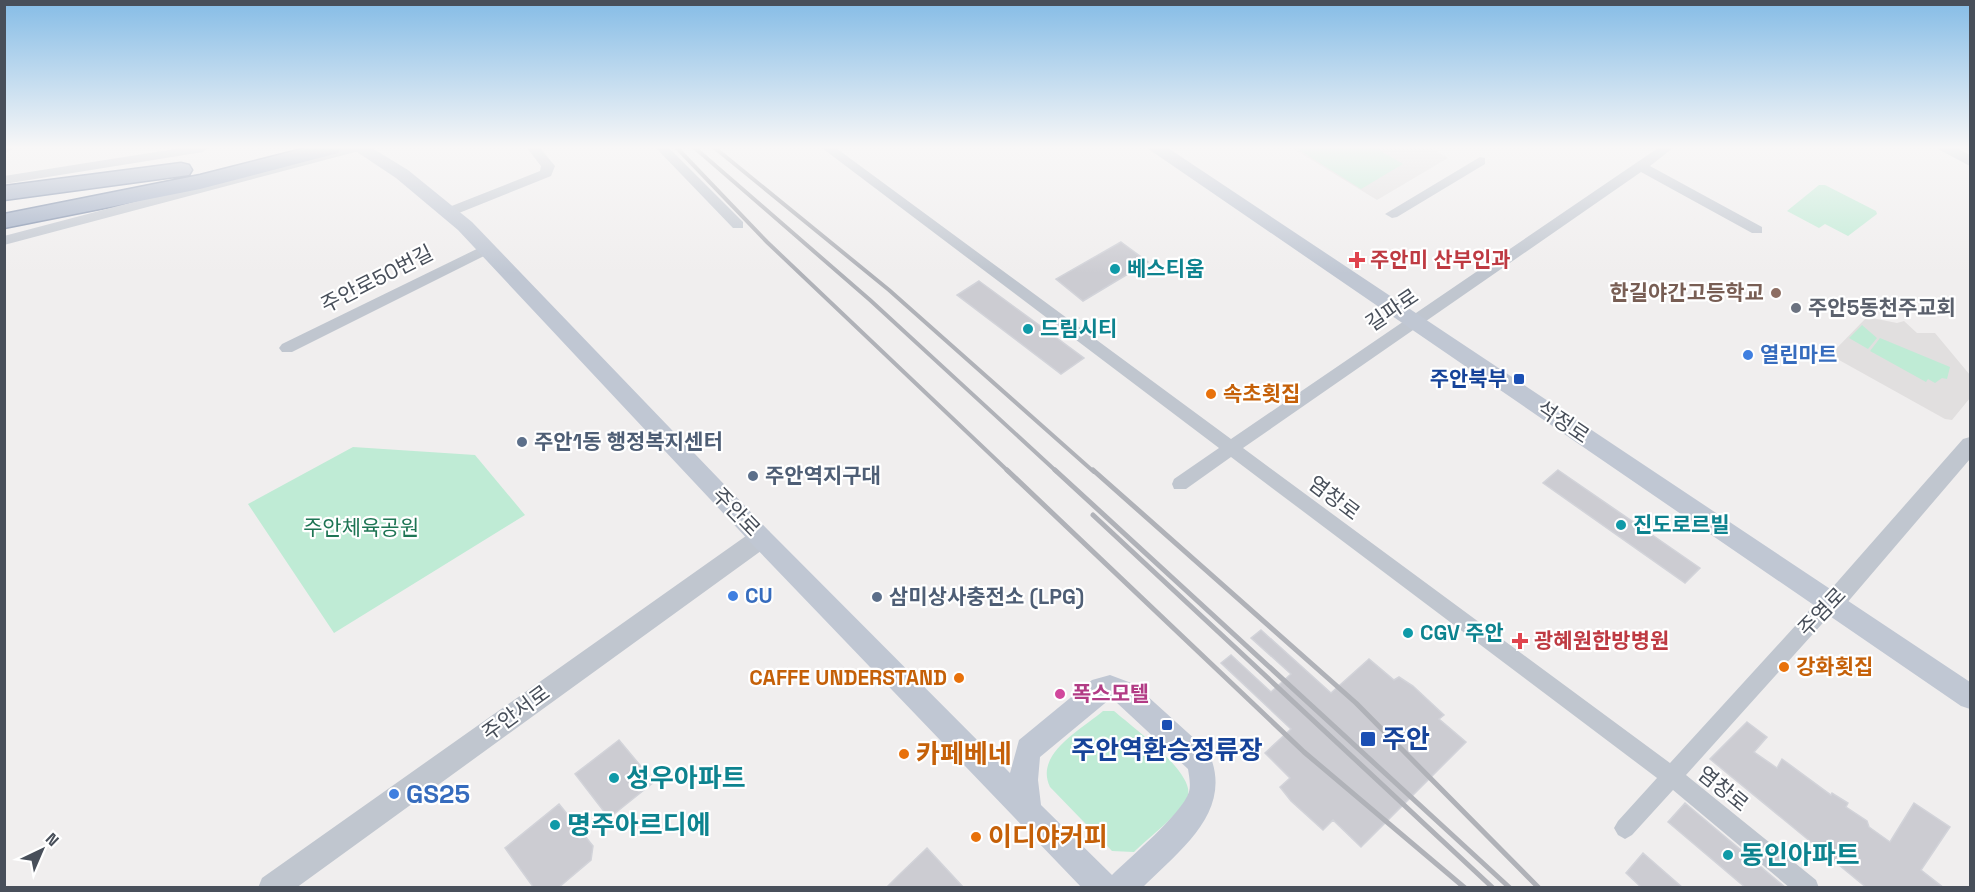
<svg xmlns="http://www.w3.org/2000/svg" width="1975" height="892" viewBox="0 0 1975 892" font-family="'Space Grotesk','Noto Sans KR',sans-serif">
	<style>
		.education { fill: #e1dfdf }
		.green { fill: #bfebd5 }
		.building { fill: #ccccd2; stroke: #d2d3d9; stroke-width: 1.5 }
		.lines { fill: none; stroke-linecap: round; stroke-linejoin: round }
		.trunk-casing { stroke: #7586a4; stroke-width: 3 }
		.minor { fill: #c0c6cf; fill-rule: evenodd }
		.tertiary { fill: #c0c6cf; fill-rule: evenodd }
		.secondary { fill: #c0c7d3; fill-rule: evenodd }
		.trunk { fill: #9caac2; fill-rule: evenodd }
		.rail-far1 { stroke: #b0b2b8; stroke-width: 4 }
		.rail { stroke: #b0b2b8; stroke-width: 5 }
		.health-dot { fill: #e0444e; stroke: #fff; stroke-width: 2 }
		.culture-dot { fill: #0f9aa8; stroke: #fff; stroke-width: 2 }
		.education-dot { fill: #8d6e63; stroke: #fff; stroke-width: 2 }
		.worship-dot { fill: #6b7280; stroke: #fff; stroke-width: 2 }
		.shop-dot { fill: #3f7fe0; stroke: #fff; stroke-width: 2 }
		.transit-dot { fill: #1a4fb4; stroke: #fff; stroke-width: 2 }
		.food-dot { fill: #e8710a; stroke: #fff; stroke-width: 2 }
		.service-dot { fill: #5c6f8a; stroke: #fff; stroke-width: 2 }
		.hotel-dot { fill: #d1479c; stroke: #fff; stroke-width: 2 }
		.labels { text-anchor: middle; stroke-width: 4.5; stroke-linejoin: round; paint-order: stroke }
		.health-label { font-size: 21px; font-weight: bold; fill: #be3a42; stroke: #fff; text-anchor: start }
		.culture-label { font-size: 21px; font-weight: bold; fill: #0d838f; stroke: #fff; text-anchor: start }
		.street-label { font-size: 21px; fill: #484f5a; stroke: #fff }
		.education-label { font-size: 21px; font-weight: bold; fill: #785e54; stroke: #fff; text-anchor: end }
		.worship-label { font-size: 21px; font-weight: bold; fill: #5b616d; stroke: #fff; text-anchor: start }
		.shop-label { font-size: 21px; font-weight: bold; fill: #366cbe; stroke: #fff; text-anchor: start }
		.transit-label { font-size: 21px; font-weight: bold; fill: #164399; stroke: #fff; text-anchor: end }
		.food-label { font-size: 21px; font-weight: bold; fill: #c56008; stroke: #fff; text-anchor: start }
		.service-label { font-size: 21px; font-weight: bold; fill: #4e5e75; stroke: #fff; text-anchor: start }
		.park-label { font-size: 21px; fill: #1e7554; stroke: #fff }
		.hotel-label { font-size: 21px; font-weight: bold; fill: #b23c85; stroke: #fff; text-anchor: start }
		.near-transit-label { font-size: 26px; font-weight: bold; fill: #164399; stroke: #fff; text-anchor: start }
		.near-food-label { font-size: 26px; font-weight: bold; fill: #c56008; stroke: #fff; text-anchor: start }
		.near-culture-label { font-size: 26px; font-weight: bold; fill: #0d838f; stroke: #fff; text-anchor: start }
		.near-shop-label { font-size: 26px; font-weight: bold; fill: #366cbe; stroke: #fff; text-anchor: start }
	</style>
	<rect width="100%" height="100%" fill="#f0eeee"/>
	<!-- education -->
	<path class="education" d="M1292,148H1431L1448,158L1377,200Z
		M1867,317L1897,323L1904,321L1917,333H1935L1970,375V398L1952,420L1945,419L1830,355Z"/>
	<!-- green -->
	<path class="green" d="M1296,148H1376L1403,164L1361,189Z
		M1819,185H1825L1876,211L1877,214L1848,236L1825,224L1819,228L1787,211Z
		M1862,325L1877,338L1868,349L1849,338Z
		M1880,338L1950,367L1947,379L1942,378L1935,383L1928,379L1926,382L1870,351Z
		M353,447L475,455L525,515L334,633L248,504Z
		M1103,711H1114C1130,725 1194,772 1188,795C1183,812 1148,838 1134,852L1112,851L1050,787C1034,754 1081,730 1103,711Z"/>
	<!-- building -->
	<path class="building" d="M1121,242L1148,262L1083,301L1056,279Z
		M979,281L1084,358L1061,374L957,295Z
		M1558,470L1700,568L1685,583L1543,483Z
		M1261,630L1331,693L1369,659L1394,680L1399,677L1413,686L1444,715L1439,719L1466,742L1361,847L1333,820L1323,830L1291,801L1280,787L1290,778L1265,753L1291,729L1221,663L1231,655L1271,692L1291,674L1251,638Z
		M1747,722L1767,737L1754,752L1777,768L1782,759L1831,795L1832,793L1848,803L1846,807L1867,821L1869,827L1890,842L1914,803L1950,827L1921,870L1944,888H1867L1710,759Z
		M619,740L654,782L609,818L575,774Z
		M1685,803L1786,888H1746L1668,822Z
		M559,804L593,846L591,860L558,888H534L505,848Z
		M927,848L964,888H886L900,874Z
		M1643,853L1683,888H1642L1626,873Z"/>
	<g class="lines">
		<defs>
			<path id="trunk" d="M306,148H341L338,153L200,189L4,228V214L200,175Z
				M181,163L189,165L192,170L189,175L4,200V186Z"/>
		</defs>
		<!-- trunk casing -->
		<use href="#trunk" class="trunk-casing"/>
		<!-- minor -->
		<path class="minor" d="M4,148H15L4,154Z
			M181,148H209L203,152L4,184V176Z
			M339,148H360L359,151L4,245V236Z
			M527,148H540L555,166L551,176L454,215H444V209L540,171L541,166Z
			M656,148H669L743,222V228H733Z
			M822,148H836L1231,439L1658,148H1673L1650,166L1762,227V233H1752L1641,172L1243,448L1670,763L1816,603L1832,596L1839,598L1841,604L1839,610L1830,615L1686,775L1816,880L1819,888H1790L1673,790L1632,835L1625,839L1618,835L1614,828L1618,821L1657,778L1231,457L1186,489H1174L1172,484L1174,479L1219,448Z
			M1480,157L1485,158V164L1397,217L1392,218L1385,214Z
			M487,244L492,246L494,249L492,252L292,352H282L279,348L282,344Z"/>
		<!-- tertiary -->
		<path class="tertiary" d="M1936,148H1957L1970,155V166Z
			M1970,437V459L1840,611L1832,614L1824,611L1820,604L1824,597L1963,439Z
			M761,529L769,531L772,538L769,545L296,888H258L262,878L753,531Z"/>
		<!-- secondary -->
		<path class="secondary" d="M351,148H372L408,170L472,222L769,531L1010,773L1019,740L1092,680L1110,675L1134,684L1208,751C1236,810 1180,850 1142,888H1082L753,545L458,230L396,178ZM1110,699L1116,702L1188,769C1189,776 1191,785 1189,792C1182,814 1129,858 1112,875L1041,805L1038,780L1040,757Z
			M1147,148H1168L1970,682V709L1961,706Z"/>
		<!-- trunk -->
		<use href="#trunk" class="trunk"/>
		<!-- rail-far1 -->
		<path class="rail-far1" d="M677,148L767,242L1009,472
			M695,148L870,300L1057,472
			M715,148L889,290L1094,472"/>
		<!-- rail -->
		<path class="rail" d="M1007,470L1304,752L1465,888
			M1055,470L1510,888
			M1093,470L1356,703L1539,888
			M1093,515L1493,888"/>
	</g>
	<!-- sky -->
	<linearGradient id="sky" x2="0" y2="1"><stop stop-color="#85bce6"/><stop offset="0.54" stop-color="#f8f7f7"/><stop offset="1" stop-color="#f8f7f7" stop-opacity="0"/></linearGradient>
	<rect width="1975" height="273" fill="url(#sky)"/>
	<!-- markers -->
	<g class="health-dot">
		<path d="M1354 251h6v6h6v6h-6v6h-6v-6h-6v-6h6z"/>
		<path d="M1517 632h6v6h6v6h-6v6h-6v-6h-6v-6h6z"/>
	</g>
	<g class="culture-dot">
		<circle cx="1115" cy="269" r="6"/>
		<circle cx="1028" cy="329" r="6"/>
		<circle cx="1621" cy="525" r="6"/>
		<circle cx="1408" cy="633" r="6"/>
		<circle cx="614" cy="778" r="6"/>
		<circle cx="555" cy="825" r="6"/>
		<circle cx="1728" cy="855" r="6"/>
	</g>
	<circle class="education-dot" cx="1776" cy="293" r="6"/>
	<circle class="worship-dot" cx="1796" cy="308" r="6"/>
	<g class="shop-dot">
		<circle cx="1748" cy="355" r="6"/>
		<circle cx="733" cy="596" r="6"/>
		<circle cx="394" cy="794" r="6"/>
	</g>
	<g class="transit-dot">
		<rect x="1513" y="373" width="12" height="12" rx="3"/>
		<rect x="1161" y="719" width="12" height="12" rx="3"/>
		<rect x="1360" y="731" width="16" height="16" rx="3"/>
	</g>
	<g class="food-dot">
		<circle cx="1211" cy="394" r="6"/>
		<circle cx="1784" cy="667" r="6"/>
		<circle cx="959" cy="678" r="6"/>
		<circle cx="904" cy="754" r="6"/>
		<circle cx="976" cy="837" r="6"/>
	</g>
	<g class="service-dot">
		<circle cx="522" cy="442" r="6"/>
		<circle cx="753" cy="476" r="6"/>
		<circle cx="877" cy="597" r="6"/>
	</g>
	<circle class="hotel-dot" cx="1060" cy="694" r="6"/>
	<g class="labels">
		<!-- health labels -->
		<g class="health-label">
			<text x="1370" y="267">주안미 산부인과</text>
			<text x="1534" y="648">광혜원한방병원</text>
		</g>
		<!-- culture labels -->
		<g class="culture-label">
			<text x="1127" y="276">베스티움</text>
			<text x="1040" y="336">드림시티</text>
			<text x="1633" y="532">진도로르빌</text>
			<text x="1420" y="640">CGV 주안</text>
		</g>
		<!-- street labels -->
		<g class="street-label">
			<text transform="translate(377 279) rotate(-27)" y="7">주안로50번길</text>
			<text transform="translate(1392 310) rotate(-34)" y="7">길파로</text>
			<text transform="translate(1563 422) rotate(34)" y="7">석정로</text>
			<text transform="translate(1334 498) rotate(37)" y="7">염창로</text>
			<text transform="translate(736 512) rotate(46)" y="7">주안로</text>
			<text transform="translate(1822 612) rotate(-46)" y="7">주염로</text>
			<text transform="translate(516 713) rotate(-36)" y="7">주안서로</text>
			<text transform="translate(1723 789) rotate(39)" y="7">염창로</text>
		</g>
		<!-- education labels -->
		<g class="education-label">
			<text x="1764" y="300">한길야간고등학교</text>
		</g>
		<!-- worship labels -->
		<g class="worship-label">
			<text x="1808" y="315">주안5동천주교회</text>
		</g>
		<!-- shop labels -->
		<g class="shop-label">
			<text x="1760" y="362">열린마트</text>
			<text x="745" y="603">CU</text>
		</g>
		<!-- transit labels -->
		<g class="transit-label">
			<text x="1507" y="386">주안북부</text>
		</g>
		<!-- food labels -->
		<g class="food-label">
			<text x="1223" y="401">속초횟집</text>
			<text x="1796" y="674">강화횟집</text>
			<text x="947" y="685" text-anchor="end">CAFFE UNDERSTAND</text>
		</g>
		<!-- service labels -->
		<g class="service-label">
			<text x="534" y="449">주안1동 행정복지센터</text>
			<text x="765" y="483">주안역지구대</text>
			<text x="889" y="604">삼미상사충전소 (LPG)</text>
		</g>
		<!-- park labels -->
		<g class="park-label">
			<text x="361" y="535">주안체육공원</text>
		</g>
		<!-- hotel labels -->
		<g class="hotel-label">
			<text x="1072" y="701">폭스모텔</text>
		</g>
		<!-- near-transit labels -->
		<g class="near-transit-label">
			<text x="1382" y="748">주안</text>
			<text x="1167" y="759" text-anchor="middle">주안역환승정류장</text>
		</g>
		<!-- near-food labels -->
		<g class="near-food-label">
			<text x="916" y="763">카페베네</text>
			<text x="988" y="846">이디야커피</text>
		</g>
		<!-- near-culture labels -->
		<g class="near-culture-label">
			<text x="626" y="787">성우아파트</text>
			<text x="567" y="834">명주아르디에</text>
			<text x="1740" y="864">동인아파트</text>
		</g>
		<!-- near-shop labels -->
		<g class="near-shop-label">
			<text x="406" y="803">GS25</text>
		</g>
	</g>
	<!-- border -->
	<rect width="1975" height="892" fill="none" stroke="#484f5a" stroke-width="12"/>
	<!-- north arrow -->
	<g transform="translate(42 850) rotate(44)" stroke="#ffffff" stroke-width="4.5" paint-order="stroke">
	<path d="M0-4.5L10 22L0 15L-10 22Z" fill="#484f5a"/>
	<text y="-9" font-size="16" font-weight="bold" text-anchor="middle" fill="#484f5a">N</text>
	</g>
</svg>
